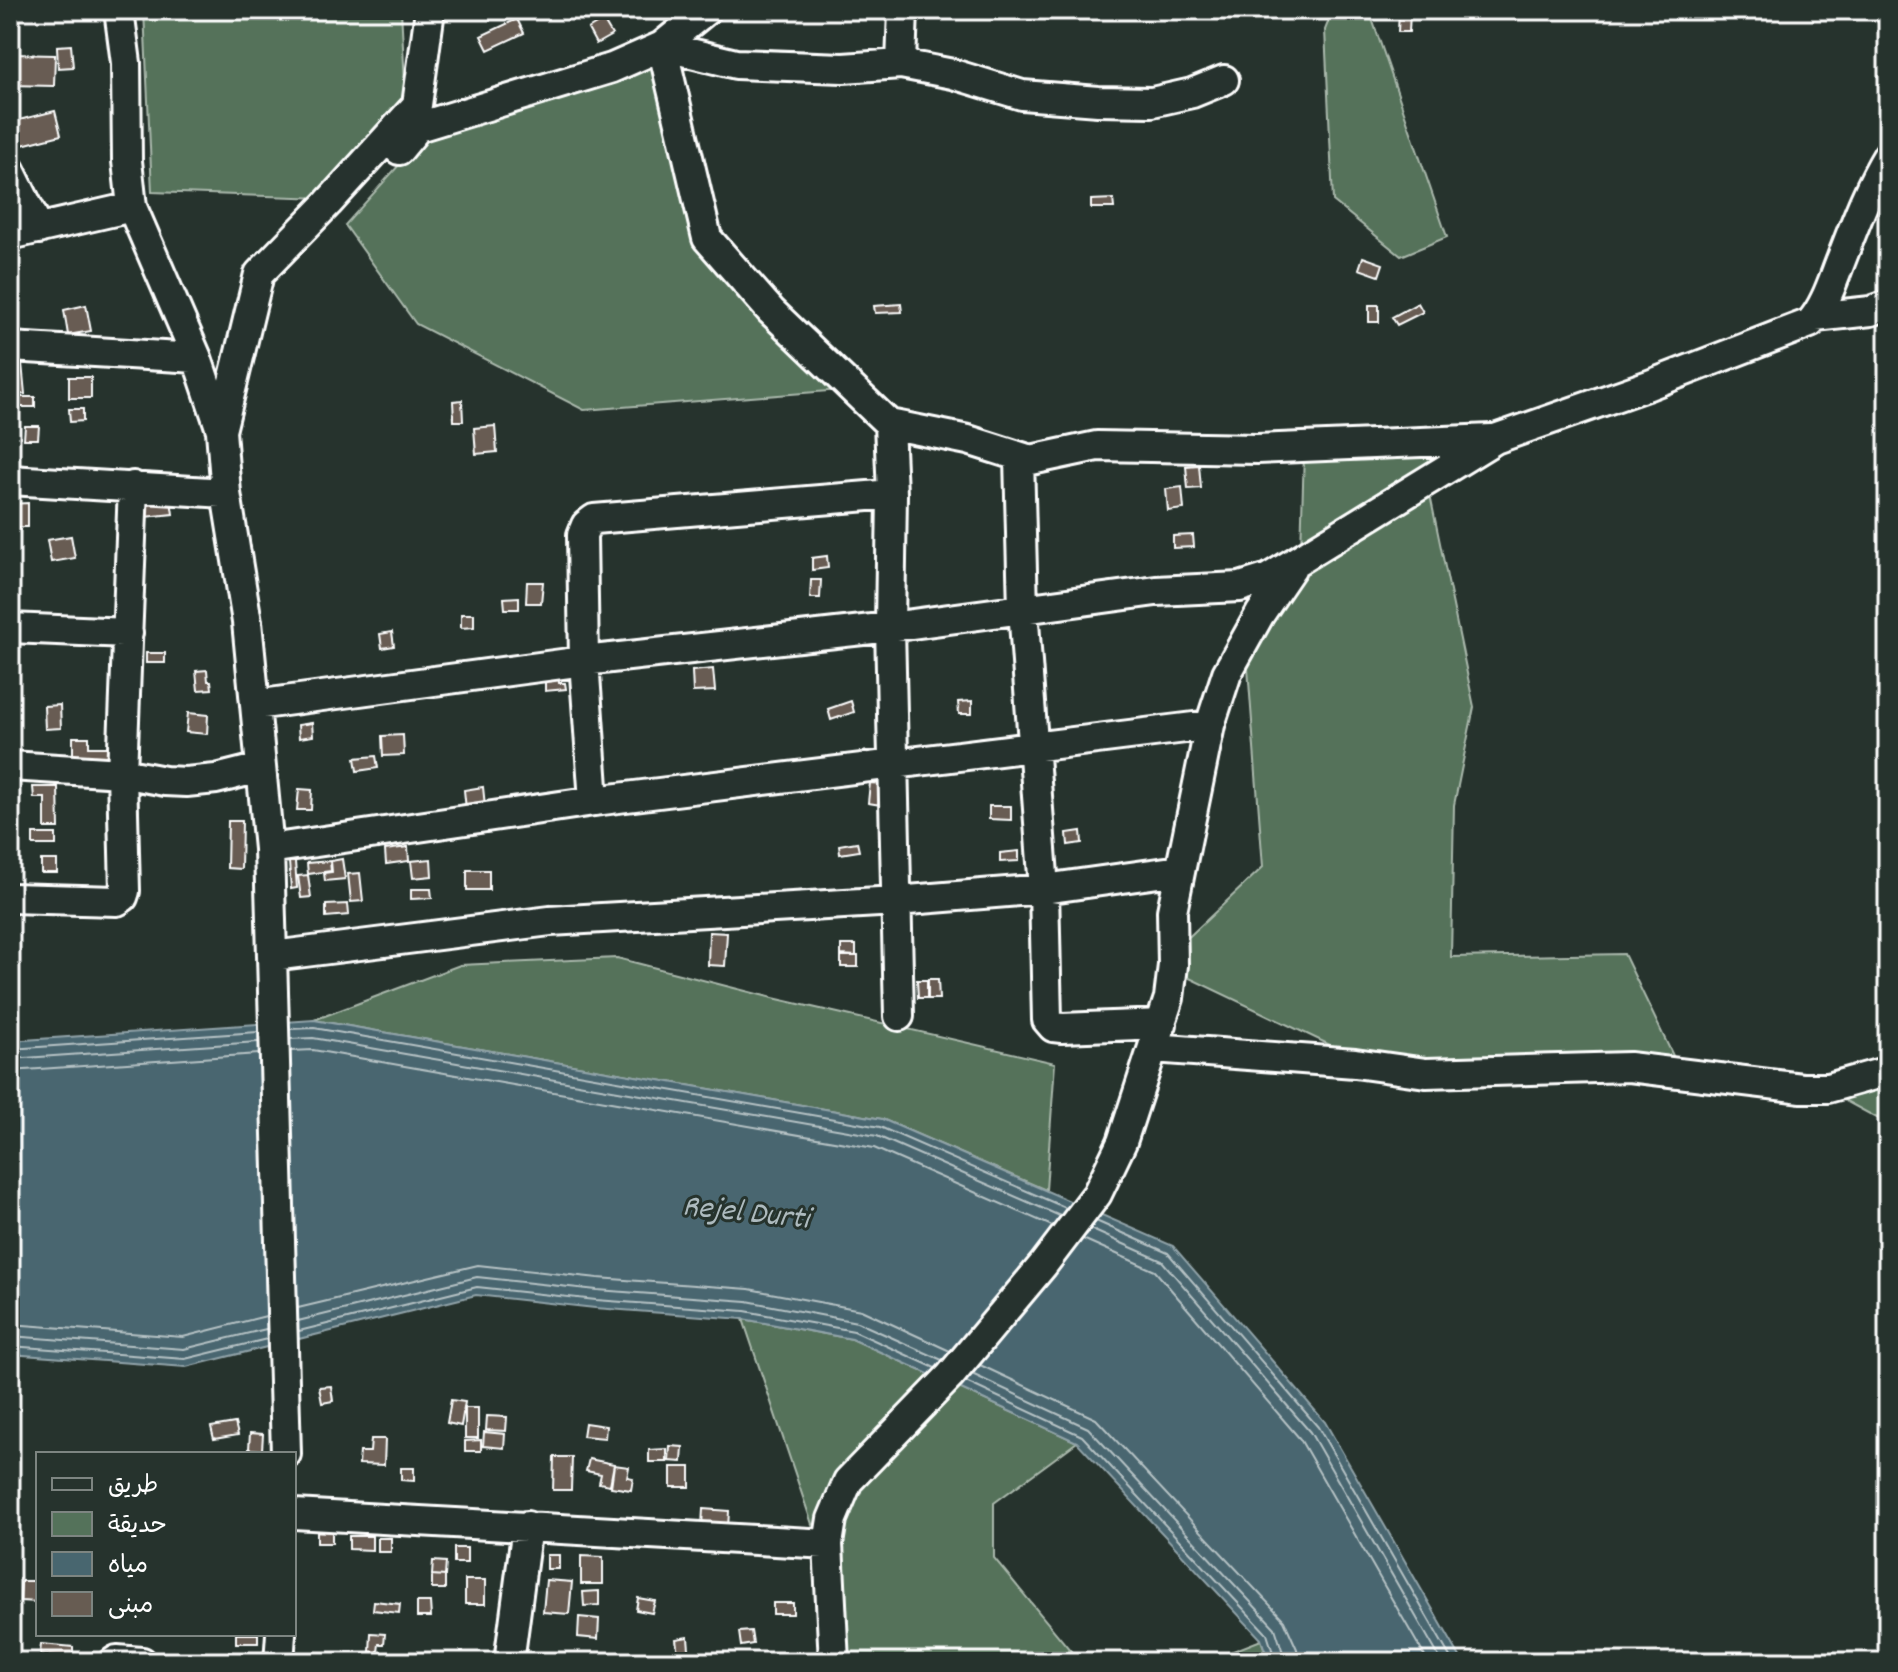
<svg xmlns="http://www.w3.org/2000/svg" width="1898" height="1672" viewBox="0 0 1898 1672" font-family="Dekko,'Playpen Sans Arabic',sans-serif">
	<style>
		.green { fill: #54725a; stroke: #aab8ac; stroke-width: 2 }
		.water { fill: #48666f; stroke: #91a3a9; stroke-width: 2 }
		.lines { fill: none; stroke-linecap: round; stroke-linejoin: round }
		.shore { stroke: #b6c2c5; stroke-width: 2 }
		.building { fill: #675c52; stroke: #fff; stroke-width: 2 }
		.minor-casing { stroke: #fff; stroke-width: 34 }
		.minor { stroke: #26332d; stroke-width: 28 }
		.labels { text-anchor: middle; stroke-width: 6; stroke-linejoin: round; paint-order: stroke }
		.water-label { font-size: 32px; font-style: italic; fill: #adbabe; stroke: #26332d }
	</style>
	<rect width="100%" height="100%" fill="#26332d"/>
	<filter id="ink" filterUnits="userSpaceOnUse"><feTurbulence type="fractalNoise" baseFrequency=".0125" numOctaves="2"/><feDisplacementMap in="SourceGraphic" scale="16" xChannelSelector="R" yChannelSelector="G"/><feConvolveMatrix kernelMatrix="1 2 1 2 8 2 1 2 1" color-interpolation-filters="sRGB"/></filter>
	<g filter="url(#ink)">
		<!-- green -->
		<path class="green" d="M144,10H401L407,120L325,198L152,192Z
			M1333,10H1369L1447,237L1401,256L1333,201L1325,30Z
			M653,64L701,242L842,390L584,410L416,324L345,225L426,135Z
			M1468,447L1301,550L1304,452Z
			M1430,495L1474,707L1454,805L1451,957L1624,954L1677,1064L1441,1067L1353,1056L1160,964L1263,867L1247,655L1301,569Z
			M617,958L773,998L1055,1063L1046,1190L882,1119L314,1020L460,965Z
			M1888,1077V1124L1831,1093Z
			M743,1319L852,1339L1077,1442L994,1503V1558L1080,1662H852L816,1536Z
			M1261,1640L1269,1662H1205Z"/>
		<!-- water -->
		<path class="water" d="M314,1020L882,1119L1173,1246L1325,1422L1463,1662H1269L1261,1639L1077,1442L852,1339L743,1319L595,1308L476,1295L186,1367L10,1354V1041Z"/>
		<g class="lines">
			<!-- shore -->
			<path class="shore" d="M290,1029L314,1028L880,1127L1066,1208
				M290,1039L313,1038L877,1136L1060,1216
				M10,1049L258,1032
				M291,1051L313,1050L874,1148L1052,1226
				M10,1059L258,1042
				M10,1071L259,1054
				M1096,1221L1168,1253L1318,1427L1453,1662
				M1090,1229L1162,1261L1310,1432L1442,1662
				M1083,1239L1155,1271L1300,1439L1428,1662
				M298,1308L478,1265L598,1278L749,1289L861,1310L950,1351
				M298,1321L477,1277L597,1290L747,1301L857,1322L942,1360
				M10,1324L183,1337L266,1316
				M299,1331L477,1287L596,1300L745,1311L854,1331L935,1368
				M10,1336L184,1349L266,1329
				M10,1346L185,1359L267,1339
				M980,1365L1096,1419L1284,1620L1297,1649L1298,1662
				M972,1374L1088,1428L1275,1628L1286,1662
				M966,1382L1082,1436L1267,1634L1276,1662"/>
		</g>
		<!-- building -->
		<path class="building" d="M609,10H664L663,20L609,16Z
			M1399,11L1410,12L1409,32H1398Z
			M517,19L524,33L488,50L481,36Z
			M603,20L612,35L596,44L588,29Z
			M71,45L73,67L58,68L57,46Z
			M10,54L55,55L54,86L10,85Z
			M55,111L61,135L18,146L11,122Z
			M1113,199L1114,208H1091V200Z
			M1363,257L1383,264L1379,276L1359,269Z
			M1418,303L1423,312L1397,325L1392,317Z
			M901,304L902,312L875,313L874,306Z
			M86,305L91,331L68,335L64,310Z
			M1369,305H1379V322H1369Z
			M22,363L25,394L16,395L13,364Z
			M69,377H91V398H69Z
			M14,397H35V407H14Z
			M462,400L463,421H454L453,401Z
			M69,409H83V421L70,422Z
			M25,426H39L38,439H24Z
			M495,426L497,452L476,454L474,428Z
			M1199,465L1201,488L1188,489L1186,466Z
			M1182,487L1184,509L1168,511L1166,489Z
			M171,500L173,514L145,517L143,503Z
			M28,503V527H12L11,504Z
			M1193,535L1194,547L1173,548V536Z
			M71,536L75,558L51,562L47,540Z
			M827,556L828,568L812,570V558Z
			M811,580H821L820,598H810Z
			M527,582H543L541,603H526Z
			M519,597V609H505L504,598Z
			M461,614H474V627L461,628Z
			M392,632L394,646L382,648L380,634Z
			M146,653H165V663H146Z
			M713,669L715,691L693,692L692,671Z
			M207,670L208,681H211L212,689L198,690L196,671Z
			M558,671L559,683H565L566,689L545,691V672Z
			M851,701L854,712L831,720L828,709Z
			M972,701V714H959L958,702Z
			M60,705L61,728L45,729L44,706Z
			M188,713L208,715L207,734L186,732Z
			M312,723L313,736L299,738L298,725Z
			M403,735L404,755L383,756L382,736Z
			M73,737H89V747H114V759H73Z
			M376,756L378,768L357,771L355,758Z
			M870,783L883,784L881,805L868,803Z
			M33,787H58L59,828H45V798H34Z
			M483,787L485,806L466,809L464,790Z
			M299,789L312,790L311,810H297Z
			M989,806H1011V820L989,819Z
			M228,821H242L241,869L227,868Z
			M1081,831L1082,843L1068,845L1067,833Z
			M33,834H56V845H33Z
			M857,842L859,851L840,854L839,845Z
			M408,847L409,861L386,864L385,850Z
			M1019,851V861L1000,862V853Z
			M342,859L345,879L325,881L324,873L332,872L331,861Z
			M431,859L432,876L413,878L411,861Z
			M41,860H57V873H41Z
			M330,861L331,871L308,874L307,863Z
			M289,862H295L297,888L291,889Z
			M467,870H489V890H467Z
			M360,873L363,901L351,902L348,874Z
			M308,875L311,897L301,898L298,876Z
			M411,889H431L432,898L411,899Z
			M348,904L349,915L326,917V905Z
			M709,932L727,933L725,966L708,965Z
			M841,945H856V956L841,955Z
			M841,956H858V967H841Z
			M928,979H938L939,999H928Z
			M917,980H927V998H918Z
			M331,1386L333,1401L322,1403L319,1387Z
			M451,1400L465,1402L461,1426L447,1423Z
			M465,1408H478V1438H465Z
			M487,1416L507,1417L506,1431L486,1430Z
			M235,1423L238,1435L214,1439L211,1427Z
			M585,1423L606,1426L605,1438L583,1436Z
			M484,1432L505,1434L504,1448L483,1446Z
			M250,1433L263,1434L262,1450L249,1449Z
			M371,1439H385L384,1465L359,1464L360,1452H370Z
			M481,1440V1451H465V1441Z
			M670,1446L683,1447L682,1462L669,1461Z
			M667,1449V1462H649V1450Z
			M554,1457H572L571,1490H553Z
			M589,1459L614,1464L610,1485L599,1483L601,1474L586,1471Z
			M614,1465L629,1467L627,1477L633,1478L631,1490L611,1487Z
			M671,1467H690V1487H671Z
			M401,1468H414V1481L401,1480Z
			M703,1509L729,1511L728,1528L702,1526Z
			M317,1531H332V1543H317Z
			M349,1536H372V1550L349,1549Z
			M378,1538H391V1552H378Z
			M454,1548H467V1563H454Z
			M547,1555H559V1569H547Z
			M581,1556L603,1557V1584H581Z
			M433,1561L446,1562L445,1576L432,1575Z
			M432,1575L445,1576V1589H432Z
			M465,1580H485V1604H465Z
			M546,1580L572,1582L569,1614L543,1612Z
			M21,1581H38V1602L20,1601Z
			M599,1591V1605L584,1606L583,1592Z
			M638,1598L655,1601L652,1613L636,1610Z
			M374,1601L400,1604L399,1613L373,1610Z
			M417,1602H430L431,1617H417Z
			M773,1603H793V1614H773Z
			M579,1617L599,1619L598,1639L578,1637Z
			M751,1631L753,1644L741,1646L739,1632Z
			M371,1633L385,1634L384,1644H379L378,1652H370Z
			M236,1634H258V1643H236Z
			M688,1637L690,1661L679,1662L676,1639Z
			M41,1644L73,1647V1656L40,1654Z"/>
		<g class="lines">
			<defs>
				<path id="minor" d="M119,10L126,63L127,161L132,207L197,358L221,430
					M662,46L707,238L771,311L889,424L968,440L1031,460L1097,446L1257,449L1492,439
					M662,46L736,64L843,68L901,64L953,74L1022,95L1098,101L1152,102L1192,93L1224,80
					M901,64L903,10
					M399,150L418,127L612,68L662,46L706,10
					M10,170L39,229
					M10,235L132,207
					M1815,317L1871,311L1888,305
					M10,347L197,358
					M889,424L892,494L890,627L899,1016
					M1019,458L1023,609L1044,889L1047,1020L1053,1027L1062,1028L1162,1024
					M10,480L226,493
					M10,628L128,633
					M255,705L584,661L890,627L1156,591L1240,587L1269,578L1495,439L1649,385L1810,323C1825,307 1833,280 1841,260C1855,224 1868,188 1888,155
					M10,766L122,773L165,781L186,782L216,779L260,768
					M594,801L584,661L582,535L586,525L594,519L892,494
					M269,849L594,801L1210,725
					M10,898L117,901L123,897L125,891L122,773L133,486
					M273,956L550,921L896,901L1044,889L1180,870
					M1153,1048L1355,1063L1426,1073L1629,1067L1802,1088H1828L1888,1071
					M286,1454L269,849L247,622L226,493L221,431L259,274L328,203L417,105L430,10
					M294,1514L828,1544
					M114,1662L117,1660L142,1662
					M279,1662L281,1634
					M509,1662L527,1526
					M834,1662L828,1544L832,1519L848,1481L950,1376L1043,1265L1097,1194L1122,1142L1169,998L1173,965L1172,911L1210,725L1227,673L1260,614L1292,567"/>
			</defs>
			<!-- minor casing -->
			<use href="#minor" class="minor-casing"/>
			<!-- minor -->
			<use href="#minor" class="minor"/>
		</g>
	</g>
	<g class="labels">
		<!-- water labels -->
		<g class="water-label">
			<text transform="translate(746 1210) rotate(6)" y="11">Rejel Durti</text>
		</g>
	</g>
	<!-- margin -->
	<rect width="1898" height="1672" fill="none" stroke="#26332d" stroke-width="40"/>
	<rect x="20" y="20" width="1858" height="1632" fill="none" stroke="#fff" stroke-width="3" filter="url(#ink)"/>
	<!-- legend -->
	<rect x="36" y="1452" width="260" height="184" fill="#26332d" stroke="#7d8581" stroke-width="2"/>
	<rect x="52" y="1478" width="40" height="12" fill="#26332d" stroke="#7d8581" stroke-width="2"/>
	<text x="108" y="1492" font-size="24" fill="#ffffff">طريق</text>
	<rect x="52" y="1512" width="40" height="24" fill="#54725a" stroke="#7d8581" stroke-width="2"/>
	<text x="108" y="1532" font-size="24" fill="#ffffff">حديقة</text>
	<rect x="52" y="1552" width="40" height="24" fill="#48666f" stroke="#7d8581" stroke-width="2"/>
	<text x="108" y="1572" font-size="24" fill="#ffffff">مياه</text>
	<rect x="52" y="1592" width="40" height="24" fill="#675c52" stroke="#7d8581" stroke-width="2"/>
	<text x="108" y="1612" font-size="24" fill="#ffffff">مبنى</text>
</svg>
